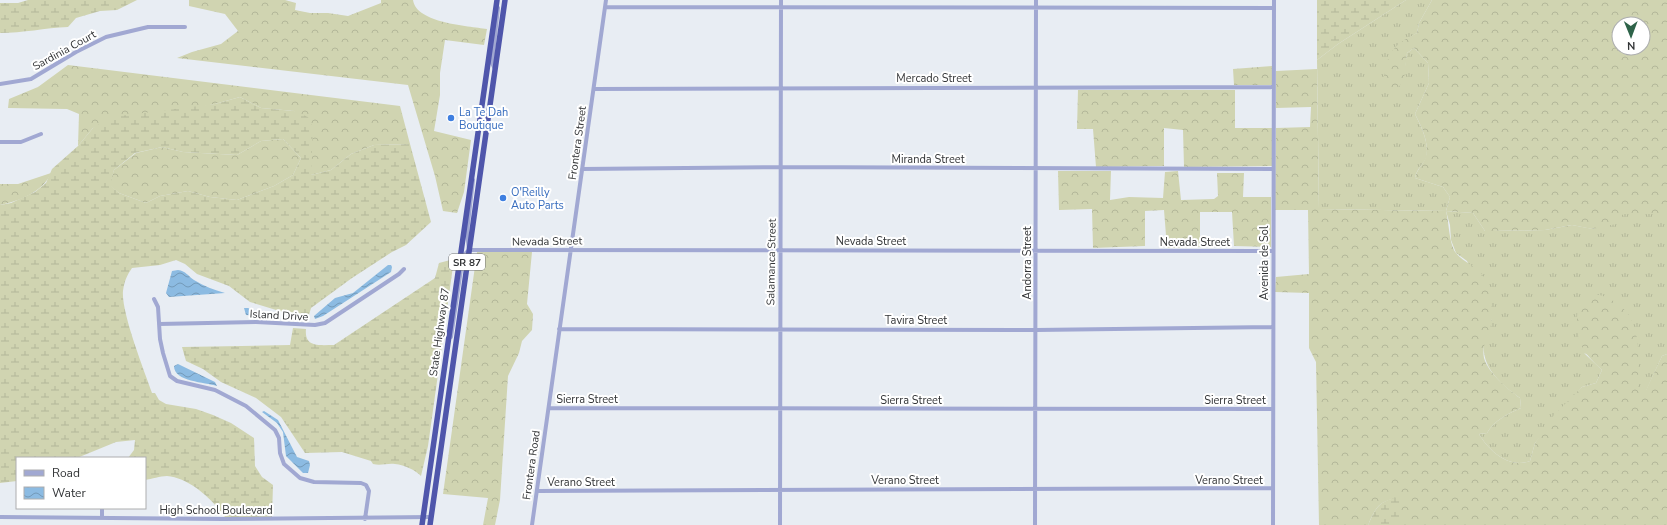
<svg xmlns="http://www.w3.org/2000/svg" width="1667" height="525" viewBox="0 0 1667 525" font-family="'Nunito Sans',sans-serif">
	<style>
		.grass { fill: url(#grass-tufts) }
		.forest { fill: url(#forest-crowns); fill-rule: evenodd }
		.wetland { fill: url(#wetland-marsh); fill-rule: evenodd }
		.water { fill: url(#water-waves) }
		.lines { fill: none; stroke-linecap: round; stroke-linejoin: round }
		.minor { stroke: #a1a8d2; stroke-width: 4 }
		.highway { stroke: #4f56ab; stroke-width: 5.5 }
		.shop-dot { fill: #3f7fe0; stroke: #fff; stroke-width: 1.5 }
		.labels { text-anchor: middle; stroke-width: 4; stroke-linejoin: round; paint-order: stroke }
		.shield { fill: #fff; stroke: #707172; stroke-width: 1 }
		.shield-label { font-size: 10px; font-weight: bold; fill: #323436 }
		.street-label { font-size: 11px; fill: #323436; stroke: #fff }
		.shop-label { font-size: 11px; fill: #366cbe; stroke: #fff; text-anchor: start }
	</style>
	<defs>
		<pattern id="grass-tufts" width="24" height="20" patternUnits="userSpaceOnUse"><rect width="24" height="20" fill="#d0d4b1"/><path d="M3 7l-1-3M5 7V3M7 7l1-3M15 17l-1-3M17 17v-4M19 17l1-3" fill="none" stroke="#b3b799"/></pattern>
		<pattern id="forest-crowns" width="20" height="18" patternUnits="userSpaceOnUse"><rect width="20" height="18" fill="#d0d4b1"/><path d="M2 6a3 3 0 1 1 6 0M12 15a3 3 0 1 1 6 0" fill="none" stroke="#b3b799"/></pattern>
		<pattern id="wetland-marsh" width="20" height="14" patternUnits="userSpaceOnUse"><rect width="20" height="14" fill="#d0d4b1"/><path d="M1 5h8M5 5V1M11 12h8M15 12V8" fill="none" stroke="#b3b799"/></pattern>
		<pattern id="water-waves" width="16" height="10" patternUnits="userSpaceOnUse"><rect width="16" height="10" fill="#8cbbe2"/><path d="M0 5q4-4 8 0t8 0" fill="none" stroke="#7399b8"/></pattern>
	</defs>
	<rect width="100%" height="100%" fill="#e8edf3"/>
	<!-- grass -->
	<path class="grass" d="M1406,0H1432L1419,23L1417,33L1405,40V66L1407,53L1414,48L1428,63L1429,83L1415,114C1421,126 1430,144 1426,158C1423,165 1417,168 1415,178L1443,187L1450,197L1446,211L1473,213L1485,231H1492L1545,230L1572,225L1593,229L1622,214H1667V354L1662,356L1646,391H1638V380L1584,353L1602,370L1596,383L1582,387L1535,443L1530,461C1509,469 1489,451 1479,434L1487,433C1494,420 1508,414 1521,408L1520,398C1502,385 1481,368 1484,343C1485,335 1489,327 1492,319L1467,261L1456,253L1451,240L1450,225L1446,211L1319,209L1317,60L1338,44Z"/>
	<!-- forest -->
	<path class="forest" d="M189,0H285L296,3L295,10L310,13H328L348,16L381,3V0H413C416,23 468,26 487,29L484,45L445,40L440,73V95L434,131L471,140L464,192L457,213L443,211L435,176L408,85L177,58L192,52L221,44L238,31L225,14L189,6Z
		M1432,0H1667V214H1623L1616,224L1592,229L1572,225L1545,230L1492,231H1485L1473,213L1446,211C1449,222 1449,244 1456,253C1462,261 1477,267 1484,277C1488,285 1493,310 1492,319C1491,333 1481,343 1484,358C1488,373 1509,390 1520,398L1521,408C1508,414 1494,420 1487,433L1479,434C1489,451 1509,469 1530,461L1535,443L1554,415L1582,387L1596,383L1602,370C1578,348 1575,337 1578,305C1592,295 1593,291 1610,299C1645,316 1638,359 1638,391L1646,390L1662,356L1667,354V525H1401L1397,498C1378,502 1376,507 1368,525H1319L1316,362L1309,348V293L1275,292L1276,277L1309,274L1308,210H1275L1276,128L1310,127L1311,107L1276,108V71L1317,69L1319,209L1446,211L1450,197L1443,187L1415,178C1417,169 1422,166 1425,159C1431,145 1421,126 1415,114L1429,83L1428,63L1414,48L1407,53L1404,80L1398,88L1386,89C1381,78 1386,60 1393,50C1399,42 1409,37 1417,33L1419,23ZM1619,24H1643V48H1619Z
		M68,65L400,106L410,144L374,145L351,154L331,170L311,175V142L294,111L261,108L240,97L215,104L93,128L78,146L79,114L67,109L8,108L9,99L38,87Z
		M1272,66V85H1234L1233,69Z
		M1078,90H1235V128H1272V166L1184,167L1183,130L1164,128V166L1096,167L1093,129H1077Z
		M283,139L301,158L293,175L274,186L237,200L210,197L188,191L160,196L146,203L119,193L109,185L114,170L136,153L162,147L183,152L237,155L261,141Z
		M1058,171H1111L1110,200L1129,197L1163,198L1165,172L1178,171L1181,200L1214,199L1218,196L1217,173H1244L1243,197H1271V247L1234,246L1232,212H1200V247L1167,248L1164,210L1145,211V246L1093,248L1092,209L1059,210Z
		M51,173C43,192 19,201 0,205V184H18Z
		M477,252H532L527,304L533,314L532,330L522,341L519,353L508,376L500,500L495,525H483L488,498L443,494Z"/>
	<!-- wetland -->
	<path class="wetland" d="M28,0H137L117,10L100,11L76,18L68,27C45,28 23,33 0,33V3H18Z
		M1317,0H1406L1338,44L1317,60Z
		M240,97L261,108L294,111L308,117L313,128L311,175L331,170L351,154L374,145L410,144L431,222L406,245L392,252L352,278L311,308L309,315L286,313L250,302L229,286L197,274L185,264L176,260L160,265L132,268C127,275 124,282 123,291C121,312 144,370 152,393H155L159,400L166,404L196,409L213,415L231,423L254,438L255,466L262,477L273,485L272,517H225C213,500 190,478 167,476C160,476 152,479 145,480V458H128L134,450L135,440L116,442L77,458H17V481L0,483V205L11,203L35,192L46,183L52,169L78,146L93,128L111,117L215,104ZM283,139L301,158L293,175L274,186L237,200L210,197L188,191L160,196L146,203L119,193L110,185L114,170L135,153L162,147L183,152L237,155L261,141Z
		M454,259L428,446L421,476C415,470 405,465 395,464C387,463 381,466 373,464L371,461L342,452L305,453L281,417L256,398L221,382L203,369L186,361L182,347L290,345L293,328L306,329C304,348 320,345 334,345L435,278L439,263Z
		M1398,497L1401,504V525H1368C1376,507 1378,502 1398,497Z"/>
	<!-- water -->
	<path class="water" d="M388,265H391L392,267L391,272L323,316L315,319L314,316L335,298L353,293Z
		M178,270C186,271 188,276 194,280C204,286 214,290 225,293L169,297L166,293L172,271Z
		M244,308H248L271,317L246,315Z
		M178,364L215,382L217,386C205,382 174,382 174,366Z
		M264,411L278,420L297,457L309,461L310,465L308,473H303L286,456L283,432L277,423L262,412Z"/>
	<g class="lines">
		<!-- minor -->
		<path class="minor" d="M605,7L1274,8
			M495,69L492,63L498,8
			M0,84L31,79L76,52L106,37L148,27H185
			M594,89L1274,87
			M0,142H21L41,134
			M582,169L781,167L1273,169
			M469,250L1273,251
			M154,299L158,307L160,339L163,353L170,376L177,381L215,390L246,406L275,430L279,438L280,453L284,464L300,478L314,482L361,483L366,485L369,491L365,519
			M159,324L256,322L315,325L325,323L399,274L404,269
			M559,329L1036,330L1273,327
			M451,337L463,256L469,250L467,232L473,180
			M549,408L1273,409
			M537,491L1273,488
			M102,508V518
			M0,517L223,519L431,517
			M532,525L606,0
			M780,525L781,0
			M1035,525L1036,0
			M1273,525L1274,0"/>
		<!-- highway -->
		<path class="highway" d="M422,525L497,0
			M430,525L505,0"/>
	</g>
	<!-- markers -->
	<g class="shop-dot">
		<circle cx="451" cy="118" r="4"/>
		<circle cx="503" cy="198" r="4"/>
	</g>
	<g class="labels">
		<!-- shield labels -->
		<rect class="shield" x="449" y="254" width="36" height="16" rx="3"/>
		<g class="shield-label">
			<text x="467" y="266">SR 87</text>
		</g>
		<!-- street labels -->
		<g class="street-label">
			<text transform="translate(64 50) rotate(-29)" y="4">Sardinia Court</text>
			<text x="934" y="82">Mercado Street</text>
			<text transform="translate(577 143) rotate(-82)" y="4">Frontera Street</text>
			<text x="928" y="163">Miranda Street</text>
			<text transform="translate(547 241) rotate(-1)" y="4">Nevada Street</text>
			<text x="871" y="245">Nevada Street</text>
			<text x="1195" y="246">Nevada Street</text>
			<text transform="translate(771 262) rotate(-89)" y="4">Salamanca Street</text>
			<text transform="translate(1027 263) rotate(-90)" y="4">Andorra Street</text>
			<text transform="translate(1264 263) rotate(-90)" y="4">Avenida de Sol</text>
			<text transform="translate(279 315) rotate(3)" y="4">Island Drive</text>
			<text x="916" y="324">Tavira Street</text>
			<text transform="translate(439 332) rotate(-82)" y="4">State Highway 87</text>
			<text x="587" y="403">Sierra Street</text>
			<text x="911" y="404">Sierra Street</text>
			<text x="1235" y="404">Sierra Street</text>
			<text transform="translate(531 465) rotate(-82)" y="4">Frontera Road</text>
			<text x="905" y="484">Verano Street</text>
			<text x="1229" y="484">Verano Street</text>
			<text x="581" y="486">Verano Street</text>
			<text x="216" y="514">High School Boulevard</text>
		</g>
		<!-- shop labels -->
		<g class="shop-label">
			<text x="459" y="116">La Te Dah<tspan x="459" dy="13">Boutique</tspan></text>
			<text x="511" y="196">O'Reilly<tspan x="511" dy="13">Auto Parts</tspan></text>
		</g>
	</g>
	<!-- legend -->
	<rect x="16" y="457" width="130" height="52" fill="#ffffff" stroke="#adaeaf"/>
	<rect x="24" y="470" width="20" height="6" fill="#a1a8d2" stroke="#adaeaf"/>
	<text x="52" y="477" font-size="12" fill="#323436">Road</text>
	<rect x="24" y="487" width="20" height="12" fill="url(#water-waves)" stroke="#adaeaf"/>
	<text x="52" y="497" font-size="12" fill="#323436">Water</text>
	<!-- north arrow -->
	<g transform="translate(1631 36) rotate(179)"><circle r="19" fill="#ffffff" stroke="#adaeaf"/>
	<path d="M0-3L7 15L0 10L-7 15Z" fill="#2e6349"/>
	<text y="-6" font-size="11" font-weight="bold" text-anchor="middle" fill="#323436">N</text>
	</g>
</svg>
